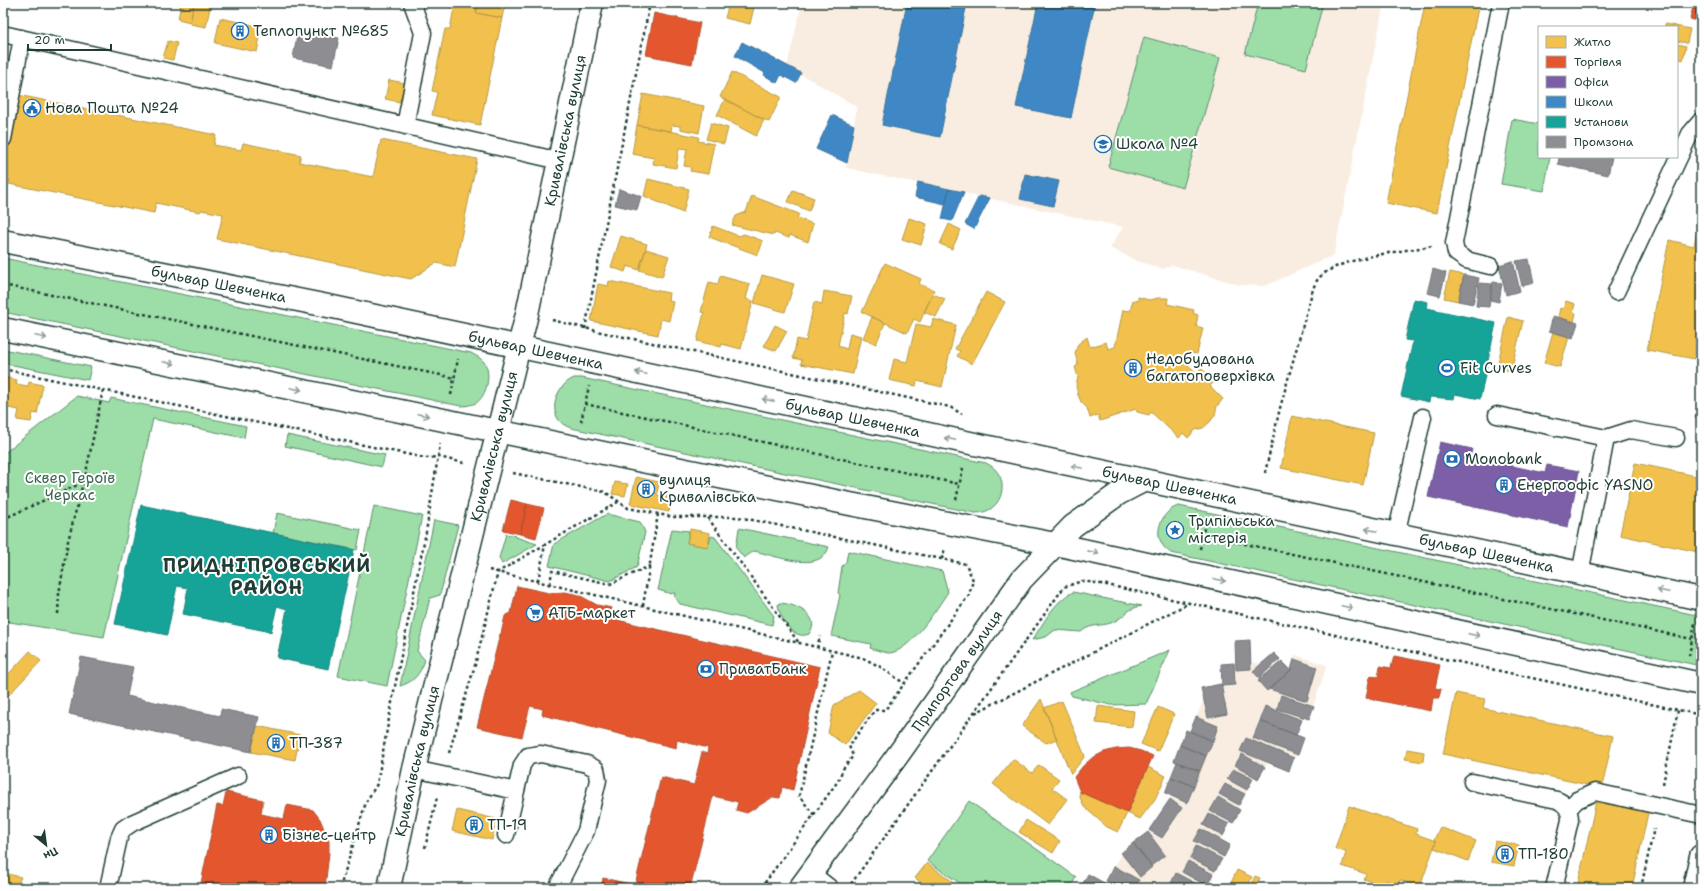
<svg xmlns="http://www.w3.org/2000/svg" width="1704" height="891" viewBox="0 0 1704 891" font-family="'Shantell Sans',sans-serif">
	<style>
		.built { fill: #f9ede1 }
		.green { fill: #9ddda7; stroke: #5e8d6e }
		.homes { fill: #f2c14e; stroke: #b39946 }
		.shops { fill: #e4572e; stroke: #a94f30 }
		.offices { fill: #7b5ea7; stroke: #5f5484 }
		.schools { fill: #3f88c5; stroke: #35729a }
		.public { fill: #17a398; stroke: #19847a }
		.industry { fill: #8d8d92; stroke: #6c7576 }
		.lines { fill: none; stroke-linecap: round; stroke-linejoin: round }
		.service-casing { stroke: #1f3d34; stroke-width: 19 }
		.minor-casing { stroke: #1f3d34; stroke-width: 25 }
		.secondary-casing { stroke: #1f3d34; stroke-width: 25 }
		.path { stroke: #1f3d34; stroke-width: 2.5; stroke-dasharray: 3 3; stroke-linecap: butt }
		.service { stroke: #fff; stroke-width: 16 }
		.minor { stroke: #fff; stroke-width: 22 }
		.secondary { stroke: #fff; stroke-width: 22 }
		.oneway { stroke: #8f9e9a }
		.labels { text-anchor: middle; stroke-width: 4; stroke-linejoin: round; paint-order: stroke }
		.poi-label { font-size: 15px; fill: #1f3d34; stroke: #fff; text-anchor: start }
		.street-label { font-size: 15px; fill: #1f3d34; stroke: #fff }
		.park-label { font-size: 15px; fill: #3e6551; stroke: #fff }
		.district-label { font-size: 19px; font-weight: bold; letter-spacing: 1px; fill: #1f3d34; stroke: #fff }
	</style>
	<rect width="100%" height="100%" fill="#fff"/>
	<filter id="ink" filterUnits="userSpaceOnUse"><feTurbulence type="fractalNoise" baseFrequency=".025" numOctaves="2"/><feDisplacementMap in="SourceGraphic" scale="8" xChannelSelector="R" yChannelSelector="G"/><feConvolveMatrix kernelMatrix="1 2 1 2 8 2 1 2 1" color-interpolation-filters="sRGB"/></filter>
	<g filter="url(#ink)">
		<!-- built -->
		<path class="built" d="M802,3H1384L1334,255L1265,286L1240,285L1172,265L1163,269L1137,261L1110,248L1123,227L846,168L857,107L787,66Z
			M1274,653L1290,670L1295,655L1327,665L1309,719L1303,717L1296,735L1304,738L1298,755L1294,758L1289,771L1268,762L1258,779L1255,777L1253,779L1238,808L1240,810L1233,823L1230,822L1221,840L1230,845L1207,886L1205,888H1084L1081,887L1088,874L1106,884L1121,853L1148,832L1170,799L1171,796L1165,793L1177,763L1174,761L1186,730L1190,731L1204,699L1201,688L1222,683L1221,664L1263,663Z"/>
		<!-- green -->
		<path class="green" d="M1258,3H1323L1306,69L1245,54Z
			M1144,37L1220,58L1183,188L1108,167Z
			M1512,119L1539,124V157H1550L1544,191L1501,184Z
			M3,258L471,353C476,356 481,358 484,362C492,373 487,396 476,403C471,405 466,406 461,406L3,312Z
			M3,349L91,367L88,380L3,363Z
			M574,378H582L986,463C1013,475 1004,514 975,513L571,428C545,420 553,387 574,378Z
			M77,396L109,403L111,398L246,426L244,438L153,419L104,637L3,621V454Z
			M287,435L385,455L382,467L285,446Z
			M374,506L422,516L387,686L338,676Z
			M1179,506L1701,616V666L1171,553C1168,551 1164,548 1162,544C1153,530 1164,509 1179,506Z
			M277,513L361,530L357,550L273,533Z
			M607,514L640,522L645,532L637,567L610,581L549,566L554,544Z
			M434,520L458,525L440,595L430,598L417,651L425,660C420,674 414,682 400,686Z
			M739,528L829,547C821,575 774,555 754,551L744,558L736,548Z
			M672,529L689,531L687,543L708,547L711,536L715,537L774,616L772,625L680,604L674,597L675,593H673L672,594L658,590Z
			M506,534L516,536V537L537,544L502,564L499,558Z
			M848,551L942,571L948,592C937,608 909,654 888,653C883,652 876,650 870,648L871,644L831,636L840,595L838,593L842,566L846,562Z
			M1073,592L1142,606C1126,609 1129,613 1117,620C1105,628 1092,622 1081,632L1055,630L1046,637L1032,640C1044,623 1054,601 1073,592Z
			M779,603C794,603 823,616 809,634C793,641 780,618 778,605Z
			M1170,650L1146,704L1111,705L1072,696L1070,692Z
			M969,801L1076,877L1070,888H967L927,861Z"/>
		<!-- homes -->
		<path class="homes" d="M181,3H194L190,22L178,19Z
			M194,3H211L206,27L190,24Z
			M430,3H479L476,13L502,18L480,125L432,115L437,92L432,91L445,29H450L454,8Z
			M479,3H505L502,18L476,13Z
			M729,3H755L750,24L725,18Z
			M1425,3H1479L1437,213L1386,203Z
			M220,18L262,27L257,52L215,43Z
			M1665,24L1690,29L1687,43L1677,41V27H1665Z
			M168,41L177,43L173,60L163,58Z
			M1677,44L1686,46L1683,60L1677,58Z
			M732,72L781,97L769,122L720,97Z
			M389,80L405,83L400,102L385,99Z
			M3,92L216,135L214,145L241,150L243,143L301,155L299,162L373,177L381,140L477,159L455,267L436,263L411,279L217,239L223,214L201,210L200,212L156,203L154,213L9,184L10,180L3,179L6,156L3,155Z
			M643,94L704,106L699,133L680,129V126L672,125L671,131L637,125Z
			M725,99L764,120L756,136L717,115Z
			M711,123L728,128L724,144L706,139Z
			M637,125L699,137L698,141L714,144L708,174L690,171L691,167L684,166L687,149L679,148L676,168L653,164L654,158L632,154Z
			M648,179L689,189L683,213L644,196Z
			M793,190L814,198L809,211L788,202Z
			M752,196L799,214L797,218L813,224L808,242L790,235L789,238L775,233L774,235L732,225L736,216L746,212Z
			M1701,209V353L1700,360L1647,350L1669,240L1694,246Z
			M909,218L927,224L921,245L902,239Z
			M949,224L961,230L952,249L940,244Z
			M713,226L739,236L744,234L763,241L758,255L709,237Z
			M621,236L647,244L639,270L627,266L625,272L611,267Z
			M646,249L669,256L662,277L639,270Z
			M885,263L921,279L919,284L934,290L920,322L914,319L907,333L862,312Z
			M1450,272L1464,275L1458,301L1444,298Z
			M762,275L794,284L785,312L754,303Z
			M720,276L750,284L746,299L753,301L741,349L722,344L721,347L697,341L704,313L701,312L709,282L718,284Z
			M609,281L669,293L668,301L673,302L669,321L661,319L658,335L591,321L598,284L608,286Z
			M824,291L852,296L848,314L845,313L838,346L847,349L850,333L861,336L853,374L801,364L802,360L793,358L797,339L806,341L814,302L822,304Z
			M986,292L1005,302L972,364L957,356L960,351L955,349Z
			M933,294L945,299L936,317L924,312Z
			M1138,297L1149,300L1158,298H1168L1167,304L1194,310L1193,313L1198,315L1196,326L1203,328L1197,354L1191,353L1188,365L1197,373L1201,368L1215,381L1210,386L1223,399L1217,406L1215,415L1210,422L1203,428L1195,430L1188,438L1183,433L1179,438L1151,412L1149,415L1137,412L1136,409L1100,421L1098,415L1090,418L1087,408L1081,402L1078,395L1076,386L1078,377L1075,367L1078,365L1075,353L1078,344L1087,337L1090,347L1106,342L1108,349L1115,347L1123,310L1130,311L1133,300L1138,301Z
			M1566,301L1575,304L1573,312L1576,313L1574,322L1558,317L1560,308L1563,309Z
			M872,317L885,323L876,344L863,338Z
			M1508,317L1523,321L1511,371L1497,368Z
			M933,319L956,325L942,387L917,381L916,386L889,380L894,359L907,362L916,324L931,327Z
			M775,325L787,331L776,351L764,346Z
			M1553,332L1569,337L1560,367L1544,363Z
			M4,377L17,380L16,384L28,386L29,382L43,385L37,414L33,413L31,422L17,420L19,410L3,407Z
			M1698,404H1701V419L1695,418Z
			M1292,416L1374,433L1363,485L1281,468Z
			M1635,463L1701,477V536L1698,552L1620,535Z
			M636,477L659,482L657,495L672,498L669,512L630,504Z
			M615,482L628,484L625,496L612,494Z
			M690,529L710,533L708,547L687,543Z
			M30,651L41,661L4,700L3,680Z
			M859,690L876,703L845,745L828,733L834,705Z
			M1456,693L1485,699L1483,708L1613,736L1602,788L1443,754Z
			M1041,699L1057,739L1046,743L1022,726Z
			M1062,701L1085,756L1071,774L1044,708Z
			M1098,706L1134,711L1132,727L1096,723Z
			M1158,707L1174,714L1158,751L1141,744Z
			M257,726L300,735L295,760L251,752Z
			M1407,749L1424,752L1423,762L1405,759Z
			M1013,759L1032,773L1039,765L1059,779L1052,788L1067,799L1048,825L993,784Z
			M1148,767L1166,776L1155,799L1140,819L1127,813Z
			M1080,792L1127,813L1118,832L1107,827L1084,807L1079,795Z
			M1597,797L1649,808L1632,888H1577Z
			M1349,806L1417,829L1416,834L1436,841L1420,887L1400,880L1398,885L1386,880L1384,886L1364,879L1366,874L1342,866L1346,852L1335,849Z
			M457,810L496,819L492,840L452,831Z
			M1026,820L1060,841L1053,853L1019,832Z
			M1440,827L1476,841L1468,861L1434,848L1436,841L1434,840Z
			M1495,841L1519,845L1514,866L1491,862Z
			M927,863L952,881L947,888H928L915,878Z
			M1237,870L1252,877L1247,888H1243L1231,883Z
			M3,873L21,877L16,888H3Z
			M1255,876L1260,878L1257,885L1252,883Z"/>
		<!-- shops -->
		<path class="shops" d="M1694,3H1701V22L1690,19Z
			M654,13L700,23L692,64L646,55Z
			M511,500L527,504L520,534L503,530Z
			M527,504L544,508L536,538L520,534Z
			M517,586L549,593L565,592L579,595L597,605L612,608L610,616L617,617V620L820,667L793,790L782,787L780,798L773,797L747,813L736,810L738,802L713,796L690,888H601L603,878L635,885L661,777L694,785L702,752L707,754L708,748L677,740L676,748L542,715L543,709L530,706L522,737L477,727L500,634H501L505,616L511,613Z
			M1394,656L1440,665L1435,688L1441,689L1439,698H1433L1431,711L1366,698L1370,676L1378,677L1380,666L1391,668Z
			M1129,748L1141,751L1153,756L1127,813L1080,792L1074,777L1083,766L1092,758L1104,752L1116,749Z
			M226,792L263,800L261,814L284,819L287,805L313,810L320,819L329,841V853L325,888H200L217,805L223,806Z"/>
		<!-- offices -->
		<path class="offices" d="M1440,442L1472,449L1470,457L1545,473L1547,465L1579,471L1568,527L1428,497Z"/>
		<!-- schools -->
		<path class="schools" d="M907,3H967L940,137L882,125Z
			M1038,3H1095L1071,118L1016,107Z
			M742,42L801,73L796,83L781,75L777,83L764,75L765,73L735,56Z
			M832,115L854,125L847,163L816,149Z
			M1025,174L1059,181L1053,206L1020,199Z
			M918,182L949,189L945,204L915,197Z
			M949,189L964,192L952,221L942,219Z
			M979,196L990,198L974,229L965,224Z"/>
		<!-- public -->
		<path class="public" d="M1414,299L1428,302L1427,308L1496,323L1480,399L1455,394L1454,399L1430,397L1429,402L1401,396L1413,341L1405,340Z
			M141,505L354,550L328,669L277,658L287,609L277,606L271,632L183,614L188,588L177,586L167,635L115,624Z"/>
		<!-- industry -->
		<path class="industry" d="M298,30L339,38L333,66L293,58Z
			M1559,157H1612L1608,175L1558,164Z
			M619,189L641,196L637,210L615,205Z
			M1529,259L1534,283L1522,286L1516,261Z
			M1513,261L1520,291L1506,295L1499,265Z
			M1433,269L1446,273L1440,296L1427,293Z
			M1464,275L1479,278L1473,304L1458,301Z
			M1493,282L1502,283L1499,302L1490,300Z
			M1479,283L1492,284L1489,307L1476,306Z
			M1553,316L1578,323L1573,338L1549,331Z
			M1250,640L1251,669L1236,670L1235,641Z
			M1274,653L1280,659L1259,678L1253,671Z
			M81,657L133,667L127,696L220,716L221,709L259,717L251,752L69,714Z
			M1294,659L1317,667L1307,701L1269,689L1291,670Z
			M1282,661L1291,670L1267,691L1258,681Z
			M1234,663L1235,685L1222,686L1221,664Z
			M1221,684L1227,714L1208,718L1201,688Z
			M1281,695L1314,706L1309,719L1277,709Z
			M1265,706L1302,720L1296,735L1260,721Z
			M1196,717L1218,726L1213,741L1190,731Z
			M1260,721L1304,738L1298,755L1253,738Z
			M1186,730L1213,741L1206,756L1180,745Z
			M1246,738L1294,758L1289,771L1240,751Z
			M1180,745L1206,756L1200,771L1174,761Z
			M1242,754L1265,767L1258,779L1235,765Z
			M1177,762L1200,771L1194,786L1171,777Z
			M1233,769L1253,779L1247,790L1227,779Z
			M1171,777L1194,786L1187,803L1165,793Z
			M1225,784L1245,794L1239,805L1219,794Z
			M1218,797L1240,810L1233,823L1210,811Z
			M1170,799L1182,808L1162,838L1149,830Z
			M1209,814L1229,824L1223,836L1203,825Z
			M1201,829L1230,845L1224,857L1194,841Z
			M1148,832L1165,855L1151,866L1133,843Z
			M1133,843L1152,867L1140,877L1121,853Z
			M1196,846L1222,859L1215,871L1190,858Z
			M1188,861L1213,874L1207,886L1182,872Z
			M1114,866L1139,880L1135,888H1119L1106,881Z
			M1176,873L1204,888L1171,887H1169Z
			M1088,874L1106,884L1103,888H1084L1081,887Z
			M1106,884L1112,888H1103Z"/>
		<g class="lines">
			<defs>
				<path id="service" d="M3,34L560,161
					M405,126L423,33L412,3
					M3,139L22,38
					M1490,266L1466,260L1456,253L1454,243L1501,3
					M1616,292L1690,134L1701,121
					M1497,415L1606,438
					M1396,535L1423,417
					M1580,574L1606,438L1631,430L1676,438
					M414,769L516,791L522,765L528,756L541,754L587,764L596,769L598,780L586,831L557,888
					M1472,782L1557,800C1566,804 1570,810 1570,820L1554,888
					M1568,809L1577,800L1595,792L1701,815
					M506,835L516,791
					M811,873L830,888
					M108,888L119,838L123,829L132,823L238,776"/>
				<g id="minor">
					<path id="s1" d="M389,888L414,769L527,314L592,3"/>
					<path d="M1694,888L1701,856"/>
				</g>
				<g id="secondary">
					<path id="s2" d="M3,241L333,307L1701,599"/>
					<path d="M3,329L850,504L1055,544L1701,684"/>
					<path id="s3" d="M800,888L900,752L1022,579L1073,526L1118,494L1143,481"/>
				</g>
			</defs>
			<!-- service casing -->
			<use href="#service" class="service-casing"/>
			<!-- minor casing -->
			<use href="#minor" class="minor-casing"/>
			<!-- secondary casing -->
			<use href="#secondary" class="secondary-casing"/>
			<!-- path -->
			<path class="path" d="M3,285L455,378
				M552,320L601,332L950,407L962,414
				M585,329L650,3
				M3,369L425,458L439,457L464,463
				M451,395L458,359
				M585,404L959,484
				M581,422L589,386
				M513,473L605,492L628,508L673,517H738L966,564L973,580L969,595L885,710H875L849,746L853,756L843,769L838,781L761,888
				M1265,473L1280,408L1313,289C1315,284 1317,279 1321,276C1342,257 1404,251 1432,246
				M956,500L963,468
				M708,518L799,643
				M3,519L84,482L103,390
				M1203,535L1692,639
				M1200,549L1206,518
				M942,559L945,548
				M489,570L863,658L879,666L905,684
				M538,581L545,545
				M550,584L552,571L610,584L650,566
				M643,606L658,514
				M58,614L59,594L68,541L83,483
				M817,648L820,636
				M1689,656L1695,623
				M975,713L1189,603
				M449,753L475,665L498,572L618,502
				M1663,784L1678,710
				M814,815L799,796L832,651
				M425,848L437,797
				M851,884L1064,587L1082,581L1107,585L1701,715
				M340,888L366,802L377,784L395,686L426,532L440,444
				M1641,888L1654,828"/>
			<!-- service -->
			<use href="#service" class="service"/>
			<!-- minor -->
			<use href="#minor" class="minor"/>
			<!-- secondary -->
			<use href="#secondary" class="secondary"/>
		</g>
		<!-- one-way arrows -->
		<defs><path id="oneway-shaft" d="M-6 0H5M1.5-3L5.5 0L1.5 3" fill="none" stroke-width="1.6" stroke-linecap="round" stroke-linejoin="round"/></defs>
		<g class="oneway">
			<use href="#oneway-shaft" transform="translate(41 337) rotate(12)"/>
			<use href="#oneway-shaft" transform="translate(169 363) rotate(12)"/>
			<use href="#oneway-shaft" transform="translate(641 373) rotate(-168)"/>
			<use href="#oneway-shaft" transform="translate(296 389) rotate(12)"/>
			<use href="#oneway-shaft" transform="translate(768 400) rotate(-168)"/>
			<use href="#oneway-shaft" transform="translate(423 415) rotate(12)"/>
			<use href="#oneway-shaft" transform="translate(950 439) rotate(-168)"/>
			<use href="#oneway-shaft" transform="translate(1077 467) rotate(-168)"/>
			<use href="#oneway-shaft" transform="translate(1371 530) rotate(-168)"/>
			<use href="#oneway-shaft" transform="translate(1093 552) rotate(12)"/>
			<use href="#oneway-shaft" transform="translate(1220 580) rotate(12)"/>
			<use href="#oneway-shaft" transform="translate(1663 591) rotate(-168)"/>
			<use href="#oneway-shaft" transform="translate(1347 607) rotate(12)"/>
			<use href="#oneway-shaft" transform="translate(1474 635) rotate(12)"/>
		</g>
	</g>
	<!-- icons -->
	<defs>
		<symbol id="building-ring" viewBox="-11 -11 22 22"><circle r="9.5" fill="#fff" stroke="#1f6fb2" stroke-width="1.5"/><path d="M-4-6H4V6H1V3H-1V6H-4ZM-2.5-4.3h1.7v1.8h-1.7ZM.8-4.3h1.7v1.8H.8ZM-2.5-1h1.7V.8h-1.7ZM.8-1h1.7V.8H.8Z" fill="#1f6fb2"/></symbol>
		<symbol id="civic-ring" viewBox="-11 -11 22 22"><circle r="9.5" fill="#fff" stroke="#1f6fb2" stroke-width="1.5"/><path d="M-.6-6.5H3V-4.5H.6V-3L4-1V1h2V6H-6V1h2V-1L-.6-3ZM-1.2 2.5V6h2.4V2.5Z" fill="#1f6fb2"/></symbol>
		<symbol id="school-ring" viewBox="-11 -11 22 22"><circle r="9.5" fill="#fff" stroke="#1f6fb2" stroke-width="1.5"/><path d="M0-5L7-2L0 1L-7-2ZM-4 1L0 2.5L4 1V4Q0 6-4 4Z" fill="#1f6fb2"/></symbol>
		<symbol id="stadium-ring" viewBox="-11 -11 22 22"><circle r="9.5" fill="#fff" stroke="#1f6fb2" stroke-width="1.5"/><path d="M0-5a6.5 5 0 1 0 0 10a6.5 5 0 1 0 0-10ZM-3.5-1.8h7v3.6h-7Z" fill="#1f6fb2"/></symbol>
		<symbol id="bank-ring" viewBox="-11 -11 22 22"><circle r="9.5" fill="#fff" stroke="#1f6fb2" stroke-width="1.5"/><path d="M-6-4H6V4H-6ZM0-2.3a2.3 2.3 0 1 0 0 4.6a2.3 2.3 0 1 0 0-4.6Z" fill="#1f6fb2"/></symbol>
		<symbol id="sight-ring" viewBox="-11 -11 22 22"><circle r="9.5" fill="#fff" stroke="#1f6fb2" stroke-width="1.5"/><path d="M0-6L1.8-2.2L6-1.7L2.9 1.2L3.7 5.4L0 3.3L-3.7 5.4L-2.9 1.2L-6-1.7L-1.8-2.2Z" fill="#1f6fb2"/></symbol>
		<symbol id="supermarket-ring" viewBox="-11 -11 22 22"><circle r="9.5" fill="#fff" stroke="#1f6fb2" stroke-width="1.5"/><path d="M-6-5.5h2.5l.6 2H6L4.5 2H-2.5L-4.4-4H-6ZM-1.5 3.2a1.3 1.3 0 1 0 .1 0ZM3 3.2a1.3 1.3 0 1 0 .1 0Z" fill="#1f6fb2"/></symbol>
	</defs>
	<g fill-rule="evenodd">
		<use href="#building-ring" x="230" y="21" width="20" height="20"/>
		<use href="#civic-ring" x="22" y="98" width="20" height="20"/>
		<use href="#school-ring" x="1093" y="134" width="20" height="20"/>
		<use href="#building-ring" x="1123" y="358" width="20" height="20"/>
		<use href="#stadium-ring" x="1437" y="358" width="20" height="20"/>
		<use href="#bank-ring" x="1442" y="449" width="20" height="20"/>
		<use href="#building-ring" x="1494" y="475" width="20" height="20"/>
		<use href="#building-ring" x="636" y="479" width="20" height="20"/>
		<use href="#sight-ring" x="1165" y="520" width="20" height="20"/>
		<use href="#supermarket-ring" x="525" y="603" width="20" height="20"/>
		<use href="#bank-ring" x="696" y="659" width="20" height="20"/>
		<use href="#building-ring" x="266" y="733" width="20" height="20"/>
		<use href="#building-ring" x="464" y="815" width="20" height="20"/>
		<use href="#building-ring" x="259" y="825" width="20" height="20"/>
		<use href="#building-ring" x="1495" y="844" width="20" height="20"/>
	</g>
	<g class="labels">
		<!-- poi labels -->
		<g class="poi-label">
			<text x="253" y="36">Теплопункт №685</text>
			<text x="45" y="113">Нова Пошта №24</text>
			<text x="1116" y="149">Школа №4</text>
			<text x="1146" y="364">Недобудована<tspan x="1146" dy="17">багатоповерхівка</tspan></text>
			<text x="1460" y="373">Fit Curves</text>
			<text x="1465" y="464">Monobank</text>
			<text x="659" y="485">вулиця<tspan x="659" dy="17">Кривалівська</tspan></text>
			<text x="1517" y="490">Енергоофіс YASNO</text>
			<text x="1188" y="526">Трипільська<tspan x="1188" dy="17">містерія</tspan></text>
			<text x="548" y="618">АТБ-маркет</text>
			<text x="719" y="674">ПриватБанк</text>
			<text x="289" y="748">ТП-387</text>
			<text x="487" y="830">ТП-19</text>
			<text x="282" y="840">Бізнес-центр</text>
			<text x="1518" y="859">ТП-180</text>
		</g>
		<!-- street labels -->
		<g class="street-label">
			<text dy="5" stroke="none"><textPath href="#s1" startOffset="778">Кривалівська вулиця</textPath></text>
			<text dy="5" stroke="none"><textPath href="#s2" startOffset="220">бульвар Шевченка</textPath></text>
			<text dy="5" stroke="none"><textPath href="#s2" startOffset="544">бульвар Шевченка</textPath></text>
			<text dy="5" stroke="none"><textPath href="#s2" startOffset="868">бульвар Шевченка</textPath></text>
			<text dy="5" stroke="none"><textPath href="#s1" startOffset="454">Кривалівська вулиця</textPath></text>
			<text dy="5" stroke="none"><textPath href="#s2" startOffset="1192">бульвар Шевченка</textPath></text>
			<text dy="5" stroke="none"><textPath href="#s2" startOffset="1516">бульвар Шевченка</textPath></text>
			<text dy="5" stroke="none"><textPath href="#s3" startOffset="268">Припортова вулиця</textPath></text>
			<text dy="5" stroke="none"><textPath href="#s1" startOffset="130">Кривалівська вулиця</textPath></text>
		</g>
		<!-- park labels -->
		<g class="park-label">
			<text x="70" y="483">Сквер Героїв<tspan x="70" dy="17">Черкас</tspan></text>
		</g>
		<!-- district labels -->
		<g class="district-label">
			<text x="267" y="572">ПРИДНІПРОВСЬКИЙ<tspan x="267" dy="22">РАЙОН</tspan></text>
		</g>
	</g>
	<!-- margin -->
	<rect width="1704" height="891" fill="none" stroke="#fff" stroke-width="16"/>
	<rect x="8" y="8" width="1688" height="875" fill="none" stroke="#1f3d34" stroke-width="1.5" filter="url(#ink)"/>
	<!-- legend -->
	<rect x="1538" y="26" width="140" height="132" fill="#ffffff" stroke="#a5b1ae"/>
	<rect x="1546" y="36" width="20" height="12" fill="#f2c14e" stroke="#a5b1ae"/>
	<text x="1574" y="46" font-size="12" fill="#1f3d34">Житло</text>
	<rect x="1546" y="56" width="20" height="12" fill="#e4572e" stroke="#a5b1ae"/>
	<text x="1574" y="66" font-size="12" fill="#1f3d34">Торгівля</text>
	<rect x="1546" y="76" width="20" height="12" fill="#7b5ea7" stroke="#a5b1ae"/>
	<text x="1574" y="86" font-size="12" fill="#1f3d34">Офіси</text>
	<rect x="1546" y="96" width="20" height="12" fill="#3f88c5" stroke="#a5b1ae"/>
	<text x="1574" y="106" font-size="12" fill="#1f3d34">Школи</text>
	<rect x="1546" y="116" width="20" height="12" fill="#17a398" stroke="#a5b1ae"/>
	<text x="1574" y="126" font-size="12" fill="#1f3d34">Установи</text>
	<rect x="1546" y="136" width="20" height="12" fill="#8d8d92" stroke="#a5b1ae"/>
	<text x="1574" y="146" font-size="12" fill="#1f3d34">Промзона</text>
	<!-- north arrow -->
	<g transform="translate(46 845) rotate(151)" stroke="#ffffff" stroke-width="3" paint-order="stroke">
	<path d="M0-3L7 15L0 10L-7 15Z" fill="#1f3d34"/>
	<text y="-6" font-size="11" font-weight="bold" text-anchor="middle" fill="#1f3d34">Пн</text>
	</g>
	<!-- scale -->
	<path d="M28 44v6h83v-6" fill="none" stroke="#1f3d34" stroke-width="2"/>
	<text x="34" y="44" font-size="12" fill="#1f3d34" stroke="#ffffff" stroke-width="3" paint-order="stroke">20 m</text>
</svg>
